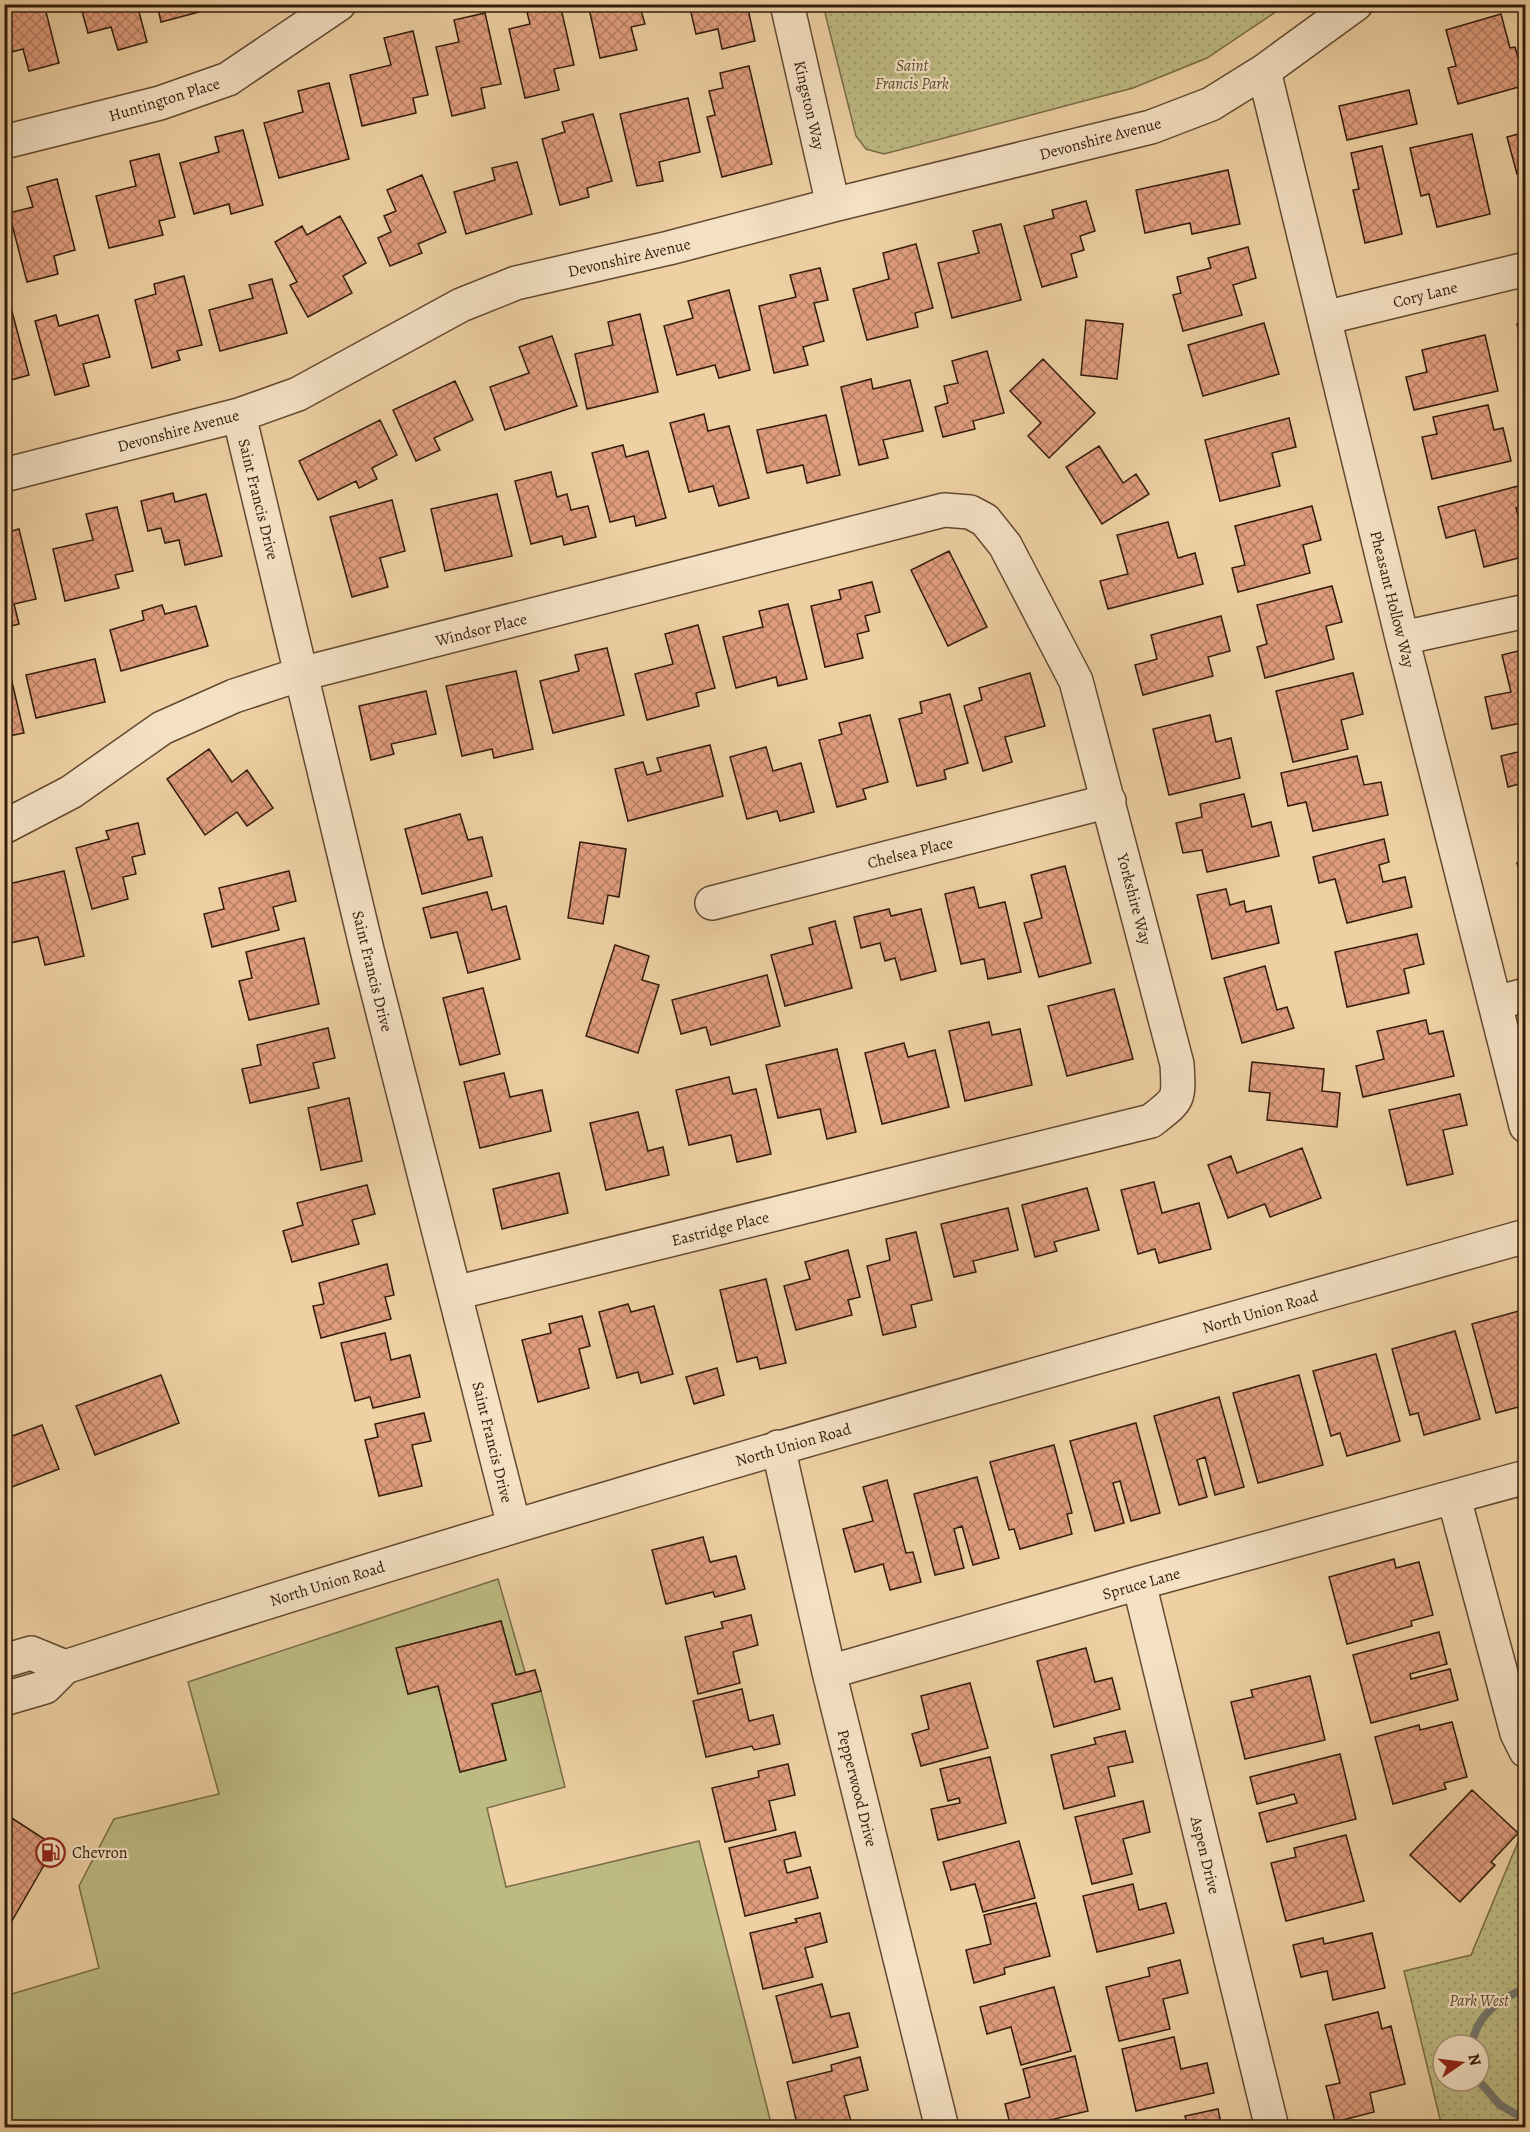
<svg xmlns="http://www.w3.org/2000/svg" width="1530" height="2132" viewBox="0 0 1530 2132" font-family="Alegreya,serif">
	<style>
		.grass { fill: #bdba82; stroke: #786b46; stroke-width: 1.5 }
		.park { fill: url(#park-dots); stroke: #786b46; stroke-width: 1.5; fill-rule: evenodd }
		.lines { fill: none; stroke-linecap: round; stroke-linejoin: round }
		.stream { stroke: #73776e; stroke-width: 8 }
		.building { fill: url(#building-cross-hatch); stroke: #331c0b; stroke-width: 1.5 }
		.minor-casing { stroke: #624931; stroke-width: 36 }
		.minor { stroke: #f4e0c3; stroke-width: 33 }
		.labels { text-anchor: middle; stroke-width: 4.5; stroke-linejoin: round; paint-order: stroke }
		.park-label { font-size: 16px; font-style: italic; fill: #5c4b2f; stroke: #f4e0c3 }
		.street-label { font-size: 16px; fill: #331c0b; stroke: #f4e0c3 }
		.poi-label { font-size: 16px; fill: #331c0b; stroke: #f4e0c3; text-anchor: start }
	</style>
	<defs>
		<pattern id="park-dots" width="8" height="8" patternUnits="userSpaceOnUse" patternTransform="scale(1.5)"><rect width="8" height="8" fill="#bdba82"/><path d="M2 2h.1M6 6h.1" fill="none" stroke="#a39f6f" stroke-width="1.8" stroke-linecap="round"/></pattern>
		<pattern id="building-cross-hatch" width="8" height="8" patternUnits="userSpaceOnUse" patternTransform="scale(1.5)"><rect width="8" height="8" fill="#e09d7e"/><path d="M0 0l8 8M0 8l8-8" fill="none" stroke="#b67f65"/></pattern>
	</defs>
	<rect width="100%" height="100%" fill="#eed0a2"/>
	<filter id="stains"><feTurbulence type="fractalNoise" baseFrequency=".00333" numOctaves="4"/><feColorMatrix values="0 0 0 0 .2 0 0 0 0 .09 0 0 0 0 .02 0 0 0 .5 -.17"/></filter>
	<radialGradient id="worn" r=".72"><stop offset=".6" stop-color="#630" stop-opacity="0"/><stop offset="1" stop-color="#630" stop-opacity=".3"/></radialGradient>
	<!-- grass -->
	<path class="grass" d="M498,1579L525,1672L516,1675L501,1621L397,1648L408,1694L438,1686L460,1772L506,1760L492,1704L541,1691L565,1787L487,1808L506,1887L699,1841L772,2127L5,2128V1996L99,1968L79,1886L114,1819L219,1794L188,1682Z"/>
	<!-- park -->
	<path class="park" d="M823,5V4L1286,5L1207,58L1133,88L884,154L866,149L856,136Z
		M1525,1825V2127H1442L1404,1971L1471,1955ZM1443,2045H1479V2081H1443Z"/>
	<g class="lines">
		<!-- stream -->
		<path class="stream" d="M1472,2045C1476,2015 1500,1999 1526,1988
			M1479,2081L1500,2105L1526,2120"/>
	</g>
	<!-- building -->
	<path class="building" d="M4,4H44L59,63L29,71L23,49L4,54Z
		M80,4H137L147,42L118,50L111,27L88,33Z
		M157,4H226V5L161,22Z
		M525,4H560L574,65L554,69L559,90L525,98L509,29L530,24Z
		M588,4H649L640,7L645,24L631,27L637,50L600,58Z
		M689,4H747L755,41L722,49L718,29L696,34Z
		M485,13L501,84L481,88L485,108L452,116L436,47L459,42L454,20Z
		M1501,14L1510,48L1515,47L1526,85L1458,104L1448,68L1456,66L1446,30Z
		M413,31L428,95L413,98L416,113L362,126L350,75L391,65L384,38Z
		M749,66L772,164L722,177L707,117L715,115L709,91L723,88L720,73Z
		M329,83L349,159L279,178L264,123L303,112L298,91Z
		M1409,90L1417,124L1347,140L1339,106Z
		M688,98L700,152L659,162L663,181L637,186L620,114Z
		M593,114L612,181L587,188L589,197L560,205L542,139L565,132L562,122Z
		M243,130L263,205L231,214L229,204L194,214L180,163L219,152L215,137Z
		M1526,132V181L1523,172L1517,174L1507,137Z
		M1472,134L1490,214L1437,227L1429,194L1421,196L1410,148Z
		M1382,146L1402,234L1365,243L1353,190L1359,189L1351,153Z
		M159,154L175,217L159,221L163,235L109,248L96,196L136,186L130,161Z
		M517,162L532,214L466,234L454,192L495,180L492,168Z
		M1228,170L1240,224L1192,234L1190,223L1145,233L1136,190Z
		M422,175L446,232L418,244L422,253L390,266L378,238L391,232L384,216L396,211L387,190Z
		M57,179L75,250L54,256L58,274L27,282L9,213L33,207L27,187Z
		M1086,201L1095,231L1080,236L1084,250L1071,254L1077,277L1042,287L1024,226L1054,218L1052,210Z
		M340,216L366,263L343,276L352,293L308,317L290,285L297,282L275,242L302,226L307,235Z
		M1001,224L1021,300L952,318L938,263L979,253L973,231Z
		M916,244L933,308L915,313L918,327L867,340L853,289L889,279L883,253Z
		M1248,247L1256,278L1233,285L1242,315L1183,331L1173,295L1181,293L1177,277L1211,268L1208,258Z
		M820,268L828,300L814,303L824,341L803,347L808,365L774,373L759,306L796,297L790,275Z
		M184,276L202,345L177,351L180,360L152,368L135,300L156,294L154,284Z
		M272,279L287,333L220,351L209,310L253,298L249,285Z
		M729,290L750,370L719,378L715,365L677,375L664,326L693,318L688,301Z
		M11,308L29,375L4,382V310Z
		M640,314L658,392L587,409L575,354L613,345L608,322Z
		M56,315L59,326L98,315L110,357L83,364L89,386L55,395L35,321Z
		M1086,320L1123,324L1117,379L1081,375Z
		M1526,322V360L1517,324Z
		M1264,323L1279,374L1203,396L1188,345Z
		M1485,335L1498,391L1414,410L1406,377L1427,372L1422,350Z
		M552,336L577,406L505,430L490,387L529,373L519,347Z
		M987,351L1004,413L973,421L975,429L943,437L935,407L948,403L944,386L958,383L952,361Z
		M1043,359L1095,413L1049,458L1028,436L1041,423L1010,391Z
		M871,379L873,389L910,380L923,431L883,440L888,458L859,465L841,387Z
		M455,381L473,420L434,438L440,450L416,461L393,410Z
		M1488,405L1494,430L1503,428L1511,461L1432,479L1422,437L1437,434L1433,417Z
		M704,414L708,431L729,426L749,498L719,506L713,486L689,492L670,423Z
		M826,415L840,475L807,483L803,465L767,473L757,430Z
		M1289,418L1296,447L1272,453L1280,486L1220,501L1205,440Z
		M380,420L397,455L372,468L377,479L359,488L356,481L318,500L299,461Z
		M623,445L626,457L648,451L666,518L636,526L634,516L610,522L592,453Z
		M1099,446L1123,483L1136,474L1149,494L1102,524L1066,467Z
		M551,472L557,497L567,494L571,510L588,506L596,537L564,545L562,536L531,544L515,481Z
		M1522,485L1526,505L1516,508L1526,541V556L1484,567L1475,530L1446,538L1438,507Z
		M173,493L175,502L206,494L222,556L185,565L179,540L165,543L161,528L148,531L141,501Z
		M497,494L512,556L445,571L431,509Z
		M392,500L405,551L380,558L388,587L352,597L330,517Z
		M1312,506L1321,540L1303,545L1310,573L1238,592L1232,568L1245,565L1235,526Z
		M117,507L133,571L115,575L119,588L65,601L53,549L93,540L86,514Z
		M1168,522L1178,558L1195,553L1203,584L1108,609L1100,581L1128,574L1117,535Z
		M19,529L36,599L14,604L19,624L4,628V533Z
		M949,551L987,627L948,646L911,570Z
		M872,582L880,612L865,616L869,631L857,634L863,658L825,667L811,606L841,599L839,590Z
		M1332,586L1342,622L1326,626L1334,659L1265,678L1257,647L1267,644L1257,605Z
		M788,604L807,679L778,686L776,677L736,688L723,637L763,627L759,611Z
		M162,605L165,614L196,606L208,646L121,671L110,630L144,620L142,611Z
		M1221,616L1230,651L1208,657L1213,676L1143,695L1135,665L1157,659L1151,635Z
		M698,625L715,688L696,693L699,706L647,720L635,674L673,664L665,634Z
		M607,648L624,715L553,733L540,681L579,671L575,655Z
		M1526,649V722L1492,729L1485,697L1511,692L1502,655Z
		M95,659L105,702L36,718L26,675Z
		M8,665L24,733L4,737V666Z
		M516,671L533,749L494,758L492,749L462,756L446,686Z
		M1030,673L1045,726L1005,737L1012,762L983,771L964,706L982,700L979,688Z
		M1353,673L1363,714L1341,720L1348,749L1293,762L1276,691Z
		M426,691L436,734L391,744L394,754L371,760L359,706Z
		M950,694L968,763L944,770L946,779L917,786L899,719L922,713L920,702Z
		M870,715L888,782L863,789L866,799L837,807L819,740L842,734L839,723Z
		M1210,715L1216,742L1231,738L1240,778L1169,795L1153,729Z
		M710,745L723,796L628,821L615,769L643,762L647,775L661,771L657,758Z
		M766,747L773,771L801,763L814,812L780,821L777,811L747,819L730,757Z
		M209,749L232,782L247,770L273,808L247,826L237,812L205,835L167,779Z
		M1526,750V782L1508,787L1501,756Z
		M1357,756L1364,785L1381,782L1388,815L1313,831L1306,802L1288,806L1281,773Z
		M1244,794L1252,827L1271,822L1279,856L1207,872L1202,850L1183,853L1176,823L1202,817L1200,804Z
		M460,814L468,840L482,837L492,876L422,894L405,829Z
		M138,823L145,854L132,857L136,874L123,877L128,899L92,909L76,848L109,839L106,831Z
		M1384,839L1389,862L1379,865L1383,882L1405,877L1412,907L1347,923L1335,879L1319,883L1313,857Z
		M580,842L626,849L619,897L608,895L603,924L568,918Z
		M1526,860V892L1517,863Z
		M1065,866L1091,963L1039,977L1024,923L1042,918L1031,875Z
		M64,871L84,956L45,965L38,937L10,943L4,921V885Z
		M289,871L296,901L273,907L279,930L212,947L204,914L224,909L219,888Z
		M974,887L979,908L1005,902L1021,972L988,979L984,959L961,964L945,894Z
		M1226,889L1230,905L1244,901L1246,912L1271,906L1279,943L1212,959L1197,895Z
		M487,892L492,910L506,906L520,959L468,973L457,932L431,938L423,908Z
		M889,909L891,916L921,909L936,971L901,980L895,958L885,961L880,943L861,948L854,917Z
		M835,921L852,988L785,1006L771,955L813,944L809,928Z
		M1417,934L1424,964L1404,969L1409,993L1347,1007L1335,952Z
		M304,938L319,1004L249,1020L239,981L252,978L246,952Z
		M615,945L649,956L642,980L659,985L638,1053L586,1036Z
		M1265,966L1277,1010L1287,1007L1294,1028L1242,1043L1224,978Z
		M4,970L11,998L4,999Z
		M767,975L780,1026L711,1045L706,1027L681,1034L672,1000Z
		M483,988L500,1054L460,1065L443,998Z
		M1114,989L1133,1059L1067,1076L1048,1006Z
		M1426,1020L1429,1034L1443,1031L1454,1076L1363,1097L1356,1066L1384,1059L1377,1031Z
		M989,1022L992,1035L1020,1029L1032,1085L965,1101L949,1031Z
		M328,1028L335,1058L313,1063L319,1088L250,1103L242,1069L261,1065L257,1045Z
		M904,1043L908,1057L935,1050L949,1107L882,1124L865,1053Z
		M837,1049L856,1132L827,1139L820,1109L778,1118L766,1065Z
		M1252,1062L1324,1069L1322,1091L1340,1093L1337,1127L1267,1120L1270,1093L1249,1091Z
		M504,1073L510,1097L542,1090L551,1131L480,1148L464,1082Z
		M729,1077L733,1094L756,1089L771,1154L737,1162L731,1135L689,1145L676,1090Z
		M1460,1094L1467,1125L1443,1130L1453,1174L1407,1185L1389,1110Z
		M349,1098L362,1161L321,1170L308,1108Z
		M638,1112L648,1151L663,1147L669,1175L606,1190L590,1123Z
		M1302,1148L1321,1198L1270,1217L1265,1204L1228,1218L1208,1165L1231,1156L1237,1173Z
		M559,1173L568,1213L502,1229L493,1189Z
		M1154,1182L1162,1213L1199,1203L1211,1249L1159,1263L1155,1249L1138,1254L1121,1190Z
		M367,1185L375,1214L352,1220L359,1244L292,1262L283,1231L303,1225L297,1203Z
		M1087,1188L1099,1230L1054,1242L1057,1251L1035,1257L1022,1205Z
		M1008,1208L1018,1250L973,1261L976,1272L954,1277L941,1224Z
		M916,1232L932,1300L911,1305L916,1327L883,1335L867,1266L890,1260L886,1239Z
		M848,1250L860,1297L848,1300L852,1315L796,1330L784,1286L810,1279L805,1262Z
		M387,1264L394,1295L385,1297L391,1319L321,1338L313,1306L324,1304L319,1283Z
		M766,1279L786,1363L760,1369L757,1357L737,1362L720,1290Z
		M628,1304L631,1312L654,1306L673,1374L641,1383L638,1372L617,1378L599,1312Z
		M1526,1309V1405L1496,1413L1472,1324Z
		M582,1316L590,1346L579,1349L589,1388L538,1402L522,1340L551,1333L549,1324Z
		M1455,1331L1480,1419L1424,1435L1418,1413L1410,1415L1392,1349Z
		M385,1333L391,1360L410,1355L420,1397L373,1408L370,1397L355,1401L341,1343Z
		M1376,1354L1400,1441L1347,1456L1340,1433L1331,1436L1313,1371Z
		M717,1368L724,1395L694,1404L686,1377Z
		M161,1375L179,1423L95,1455L76,1406Z
		M1299,1375L1323,1465L1258,1483L1233,1393Z
		M1219,1397L1244,1487L1215,1495L1205,1457L1197,1460L1207,1497L1179,1505L1154,1416Z
		M424,1413L431,1441L412,1445L422,1486L379,1496L365,1440L378,1437L375,1424Z
		M1136,1423L1160,1513L1131,1521L1120,1481L1113,1483L1124,1523L1095,1531L1070,1441Z
		M42,1425L59,1469L4,1490V1439Z
		M1054,1445L1072,1513L1067,1514L1072,1534L1020,1549L1014,1529L1009,1530L990,1462Z
		M977,1477L999,1558L973,1565L962,1526L954,1529L964,1568L935,1575L914,1494Z
		M887,1480L906,1553L913,1552L921,1582L890,1590L883,1564L855,1572L843,1529L873,1521L863,1487Z
		M703,1537L710,1562L736,1556L745,1589L715,1597L713,1592L666,1604L652,1550Z
		M1394,1559L1396,1568L1419,1562L1433,1615L1411,1621L1412,1626L1347,1644L1329,1577Z
		M751,1615L758,1645L733,1652L740,1683L698,1694L685,1637L723,1628L721,1622Z
		M501,1621L516,1675L535,1670L541,1691L492,1704L506,1760L460,1772L438,1686L408,1694L396,1648Z
		M1439,1632L1447,1664L1410,1674L1411,1679L1450,1669L1458,1700L1371,1723L1353,1655Z
		M1086,1648L1095,1682L1112,1678L1120,1709L1054,1727L1037,1661Z
		M1310,1676L1325,1740L1245,1759L1231,1702L1253,1697L1251,1690Z
		M970,1683L988,1748L921,1766L912,1734L929,1729L921,1696Z
		M742,1689L749,1721L773,1715L780,1744L754,1750L752,1746L706,1757L693,1701Z
		M1452,1722L1467,1777L1444,1783L1446,1789L1393,1804L1375,1737L1419,1725L1420,1730Z
		M1125,1731L1133,1762L1108,1767L1115,1796L1064,1809L1051,1755L1096,1744L1094,1738Z
		M1340,1754L1356,1819L1267,1842L1259,1813L1297,1803L1294,1794L1257,1804L1250,1777Z
		M990,1757L1006,1823L938,1840L931,1809L960,1803L959,1798L948,1801L940,1769Z
		M788,1764L795,1795L769,1801L776,1830L725,1842L712,1788L759,1777L758,1771Z
		M1472,1790L1518,1833L1491,1862L1495,1865L1460,1902L1410,1855Z
		M1143,1801L1150,1832L1123,1839L1132,1874L1092,1884L1075,1817Z
		M7,1815L55,1846L9,1926L4,1923V1819Z
		M795,1832L801,1856L784,1860L787,1873L810,1867L818,1898L745,1916L729,1848Z
		M1346,1835L1364,1901L1286,1921L1271,1863L1296,1857L1294,1848Z
		M1019,1841L1035,1898L983,1912L975,1884L951,1890L943,1862Z
		M1133,1884L1139,1910L1166,1903L1174,1933L1097,1952L1083,1896Z
		M1036,1903L1050,1956L1004,1968L1005,1974L974,1983L966,1950L991,1944L984,1915Z
		M820,1913L827,1942L805,1948L813,1977L763,1989L750,1933L797,1922L795,1919Z
		M1372,1933L1385,1988L1333,2000L1327,1971L1301,1977L1293,1945L1323,1938L1324,1944Z
		M1180,1960L1188,1993L1163,1999L1170,2029L1119,2041L1106,1987L1150,1976L1148,1968Z
		M822,1984L831,2017L849,2013L858,2047L793,2063L776,1996Z
		M1054,1987L1071,2051L1021,2065L1011,2027L987,2034L980,2007Z
		M1378,2012L1382,2029L1391,2026L1405,2084L1370,2093L1374,2112L1335,2122L1326,2086L1340,2083L1325,2025Z
		M1174,2037L1181,2069L1207,2063L1214,2093L1136,2111L1122,2049Z
		M1075,2056L1088,2111L1042,2122L1043,2128H1011L1005,2104L1030,2097L1023,2069Z
		M860,2057L868,2090L844,2096L852,2125L843,2128H798L787,2082L832,2071L831,2065Z
		M1218,2109L1222,2128H1168L1187,2123L1185,2116Z"/>
	<g class="lines">
		<defs>
			<path id="minor" d="M787,4L833,205
				M1264,71L1402,638L1526,1126
				M4,142L160,103L228,79L339,4
				M1324,318L1526,269
				M239,415L368,954L514,1526
				M4,475L239,415L298,394L461,305L516,283L669,248L833,205L1151,127L1211,104L1264,71L1356,4
				M1402,638L1526,611
				M4,827L71,792L162,728L234,696L301,674L944,510L970,512L985,520L1005,545L1076,681L1177,1064C1179,1101 1180,1098 1151,1121L455,1293
				M712,903L1109,801
				M1495,1003L1526,995
				M778,1447L829,1672L942,2128
				M1454,1498L1517,1733L1526,1751
				M1139,1583L1272,2128
				M4,1661L31,1653L65,1667
				M829,1672L1139,1583L1526,1477
				M4,1699L45,1687L65,1667C548,1509 1037,1374 1526,1236"/>
		</defs>
		<!-- minor casing -->
		<use href="#minor" class="minor-casing"/>
		<!-- minor -->
		<use href="#minor" class="minor"/>
	</g>
	<!-- icons -->
	<defs>
		<symbol id="fuel-ring" viewBox="-11 -11 22 22"><circle r="9.5" fill="#f4e0c3" stroke="#8f2418" stroke-width="1.5"/><path d="M-5.5-6h7V0h2V4h1.3V-2.5L3-4.5l.8-.8L6-3V5H2.5V1h-1V6h-7ZM-4.2-4.7v3.2H.2V-4.7Z" fill="#8f2418"/></symbol>
	</defs>
	<g fill-rule="evenodd">
		<use href="#fuel-ring" x="34" y="1836" width="33" height="33"/>
	</g>
	<g class="labels">
		<!-- park labels -->
		<g class="park-label">
			<text x="912" y="71">Saint<tspan x="912" dy="18">Francis Park</tspan></text>
			<text x="1479" y="2006">Park West</text>
		</g>
		<!-- street labels -->
		<g class="street-label">
			<text transform="translate(164 99) rotate(-17)" y="6">Huntington Place</text>
			<text transform="translate(810 105) rotate(77)" y="6">Kingston Way</text>
			<text transform="translate(1100 138) rotate(-15)" y="6">Devonshire Avenue</text>
			<text transform="translate(629 257) rotate(-13)" y="6">Devonshire Avenue</text>
			<text transform="translate(1425 294) rotate(-14)" y="6">Cory Lane</text>
			<text transform="translate(178 430) rotate(-15)" y="6">Devonshire Avenue</text>
			<text transform="translate(259 499) rotate(76)" y="6">Saint Francis Drive</text>
			<text transform="translate(1393 599) rotate(76)" y="6">Pheasant Hollow Way</text>
			<text transform="translate(481 629) rotate(-14)" y="6">Windsor Place</text>
			<text transform="translate(910 852) rotate(-14)" y="6">Chelsea Place</text>
			<text transform="translate(1135 899) rotate(75)" y="6">Yorkshire Way</text>
			<text transform="translate(373 971) rotate(76)" y="6">Saint Francis Drive</text>
			<text transform="translate(720 1228) rotate(-14)" y="6">Eastridge Place</text>
			<text transform="translate(1260 1311) rotate(-16)" y="6">North Union Road</text>
			<text transform="translate(493 1442) rotate(76)" y="6">Saint Francis Drive</text>
			<text transform="translate(793 1444) rotate(-16)" y="6">North Union Road</text>
			<text transform="translate(327 1583) rotate(-17)" y="6">North Union Road</text>
			<text transform="translate(1141 1583) rotate(-16)" y="6">Spruce Lane</text>
			<text transform="translate(858 1788) rotate(76)" y="6">Pepperwood Drive</text>
			<text transform="translate(1206 1855) rotate(76)" y="6">Aspen Drive</text>
		</g>
		<!-- poi labels -->
		<g class="poi-label">
			<text x="72" y="1858">Chevron</text>
		</g>
	</g>
	<!-- margin -->
	<rect width="1530" height="2132" fill="none" stroke="#eed0a2" stroke-width="24"/>
	<rect x="6" y="6" width="1518" height="2120" fill="none" stroke="#331c0b" stroke-width="3"/>
	<rect x="12" y="12" width="1506" height="2108" fill="none" stroke="#331c0b" stroke-width="1.5"/>
	<!-- north arrow -->
	<g transform="translate(1461 2063) rotate(76)"><circle r="28" fill="#f4e0c3" stroke="#a79279" stroke-width="1.5"/>
	<path d="M0-4.5L10 22L0 15L-10 22Z" fill="#8f2418"/>
	<text y="-9" font-size="16" font-weight="bold" text-anchor="middle" fill="#331c0b">N</text>
	</g>
	<rect width="100%" height="100%" filter="url(#stains)"/>
	<rect width="100%" height="100%" fill="url(#worn)"/>
</svg>
